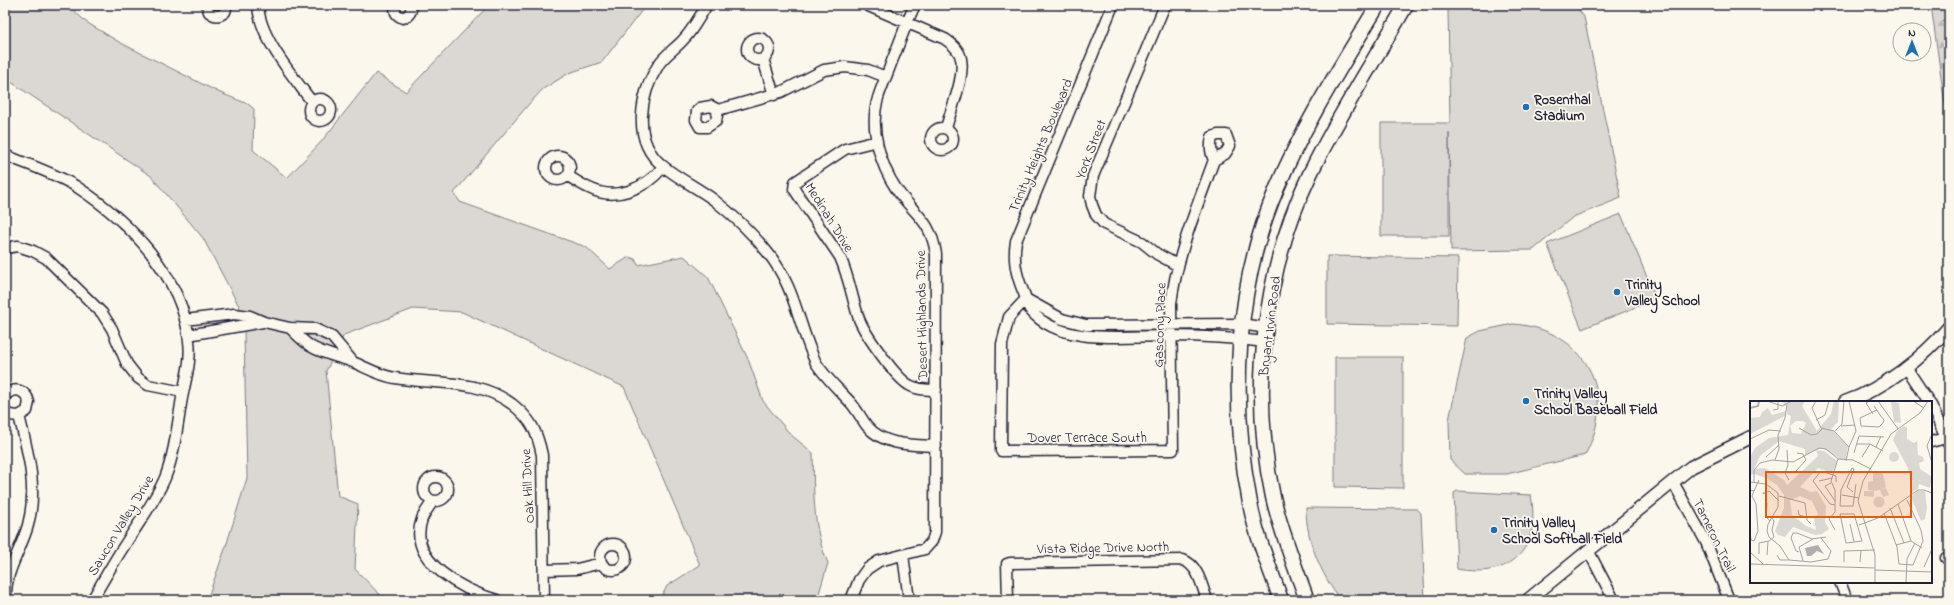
<svg xmlns="http://www.w3.org/2000/svg" width="1954" height="605" viewBox="0 0 1954 605" font-family="'Indie Flower',sans-serif">
	<style>
		.green { fill: #dbd8d3; stroke: #7e7d87 }
		.forest { fill: url(#forest-firs); stroke: #7e7d87 }
		.lines { fill: none; stroke-linecap: round; stroke-linejoin: round }
		.minor-casing { stroke: #22223b; stroke-width: 13 }
		.tertiary-casing { stroke: #22223b; stroke-width: 15 }
		.secondary-casing { stroke: #22223b; stroke-width: 17 }
		.minor { stroke: #fbf7ec; stroke-width: 10 }
		.tertiary { stroke: #fbf7ec; stroke-width: 12 }
		.secondary { stroke: #fbf7ec; stroke-width: 14 }
		.poi-dot { fill: #1f6fb2; stroke: #fbf7ec; stroke-width: 1.5 }
		.labels { text-anchor: middle; stroke-width: 3.5; stroke-linejoin: round; paint-order: stroke }
		.poi-label { font-size: 14px; font-weight: bold; fill: #22223b; stroke: #fbf7ec; text-anchor: start }
		.street-label { font-size: 14px; fill: #22223b; stroke: #fbf7ec }
		.inset-river { fill: none; stroke: #b1aeb0; stroke-width: 2 }
		.inset-road { fill: none; stroke: #a4a2a5; stroke-width: 1 }
		.view { fill: #e8590c; fill-opacity: 0.15; stroke: #e8590c; stroke-width: 2 }
		.inset-edge { fill: none; stroke: #22223b; stroke-width: 2 }
	</style>
	<defs>
		<pattern id="forest-firs" width="22" height="20" patternUnits="userSpaceOnUse"><rect width="22" height="20" fill="#dbd8d3"/><path d="M5 1l3.5 6h-7zM16 11l3.5 6h-7z" fill="#bcb9b6"/></pattern>
	</defs>
	<rect width="100%" height="100%" fill="#fbf7ec"/>
	<filter id="ink" filterUnits="userSpaceOnUse"><feTurbulence type="fractalNoise" baseFrequency=".025" numOctaves="2"/><feDisplacementMap in="SourceGraphic" scale="8" xChannelSelector="R" yChannelSelector="G"/><feConvolveMatrix kernelMatrix="1 2 1 2 8 2 1 2 1" color-interpolation-filters="sRGB"/></filter>
	<g filter="url(#ink)">
		<!-- green -->
		<path class="green" d="M5,5H68L86,22L119,42L218,92L248,104L254,109L253,150L287,178L321,142L376,73L406,92L489,5H646L602,62L569,73L543,89L528,105L454,193L460,202L586,247L610,269L629,257L635,259L638,265L684,256L708,277L748,359L763,401L790,434L813,453C814,490 812,528 828,563L817,600H660L667,586L700,565L624,387L462,312L413,309L344,335L326,371L338,496L358,504L355,569L385,600H207L226,546L247,478L244,331L240,308L203,238L151,176L5,78Z
			M1455,5H1575L1584,17L1621,198L1573,217L1533,250L1451,251L1449,132V236H1381V123H1450L1448,9Z
			M1621,214L1656,299L1582,329L1547,244Z
			M1327,256L1458,258L1457,326L1327,324Z
			M1513,324C1585,329 1619,393 1585,455L1507,474H1465L1450,460L1449,420L1467,338L1480,331Z
			M1335,357H1403V488L1335,487Z
			M1457,491L1531,495C1541,550 1511,579 1457,569L1454,493Z
			M1306,508L1417,509L1421,513L1425,600H1340C1321,573 1306,541 1306,508Z"/>
		<!-- forest -->
		<path class="forest" d="M1931,5H1949V134Z"/>
		<g class="lines">
			<defs>
				<path id="minor" d="M207,5L209,12C215,17 219,17 225,12L227,5
					M258,5C259,37 293,76 312,102
					M395,5C395,13 396,15 403,18C410,15 411,12 412,5
					M707,5C699,17 693,30 683,40C676,48 665,55 659,64C640,94 631,141 663,166C679,179 698,188 714,200C733,215 753,234 768,253C796,288 798,325 816,363C826,378 839,390 851,403C857,410 861,418 867,426C884,446 911,445 936,446
					M866,5L945,39C951,43 957,48 960,55C967,73 951,109 946,128
					M1113,5L1016,241C1013,260 1016,274 1023,291C1026,297 1027,306 1031,311C1062,347 1129,335 1171,336C1202,336 1234,338 1265,342
					M1165,5L1093,176L1090,196L1092,205L1096,215L1104,224L1142,242L1157,254L1177,265
					M747 49a11 11 0 1 1 22 0a11 11 0 1 1-22 0Z
					M763,59L774,95
					M309 110a11 11 0 1 1 22 0a11 11 0 1 1-22 0Z
					M711,106L718,110L716,121L707,127H700L696,120L697,111L700,108Z
					M718,110L781,92L824,70L845,67L868,70L886,77
					M931 139a11 11 0 1 1 22 0a11 11 0 1 1-22 0Z
					M1218,135H1226L1230,146L1225,154L1214,160C1210,152 1210,145 1212,137Z
					M877,141L845,149L798,180L795,182L794,189L840,257C849,277 852,298 859,319C865,334 895,377 909,385C917,390 927,390 936,390
					M5,155C28,165 55,173 77,187C129,221 183,276 189,341C192,362 184,384 181,404C177,429 174,455 165,478C155,501 140,521 126,543C114,561 103,581 92,600
					M546 168a12 12 0 1 1 24 0a12 12 0 1 1-24 0Z
					M568,176C575,180 582,185 589,188C616,202 646,188 663,167
					M5,248L18,246L33,251L46,258L102,313L112,329L127,364L138,378L148,385L183,392
					M1026,299L1009,317L1002,344L1001,451L1173,450L1171,304C1177,254 1197,207 1214,160
					M1026,299L1062,319L1086,325L1241,324L1267,328
					M185,320L234,314L250,316L264,322L290,328L315,329L332,337L353,362
					M290,328C296,334 303,341 310,346C323,354 339,357 353,362C367,368 380,376 395,378C436,385 477,378 512,404C531,419 537,431 542,455L544,600
					M188,335L263,322
					M1906,367L1929,402
					M5,396C14,386 26,390 29,402L27,411L19,416L9,415L5,411
					M1931,405L1949,445
					M1931,442L1946,438
					M424 489a12 12 0 1 1 24 0a12 12 0 1 1-24 0Z
					M1673,482L1706,542L1729,600
					M433,501C429,507 424,513 422,519C406,562 465,591 497,600
					M600 557a13 13 0 1 1 26 0a13 13 0 1 1-26 0Z
					M1589,552L1614,600
					M903,555L909,600
					M1946,558L1949,557
					M544,570L577,569L601,563
					M1840,582L1847,600
					M6,600C4,572 21,551 28,525C38,488 28,452 19,416
					M851,600L859,580L867,569L879,561L925,549L932,541L935,532L936,254C931,220 915,215 897,190C880,165 869,128 878,98C882,85 888,73 892,61C900,42 906,23 915,5
					M1008,600L1007,564L1010,563L1183,560C1198,565 1202,586 1207,600"/>
				<path id="tertiary" d="M1845,402C1883,389 1923,358 1949,327
					M1528,600L1691,467L1751,437"/>
				<path id="secondary" d="M1281,600C1270,568 1256,536 1250,503C1230,401 1235,285 1277,188C1304,124 1342,65 1378,5
					M1307,600C1295,566 1281,532 1273,497C1250,391 1263,272 1310,174C1338,116 1374,61 1406,5"/>
			</defs>
			<!-- minor casing -->
			<use href="#minor" class="minor-casing"/>
			<!-- tertiary casing -->
			<use href="#tertiary" class="tertiary-casing"/>
			<!-- secondary casing -->
			<use href="#secondary" class="secondary-casing"/>
			<!-- minor -->
			<use href="#minor" class="minor"/>
			<!-- tertiary -->
			<use href="#tertiary" class="tertiary"/>
			<!-- secondary -->
			<use href="#secondary" class="secondary"/>
		</g>
	</g>
	<!-- markers -->
	<g class="poi-dot">
		<circle cx="1526" cy="107" r="4"/>
		<circle cx="1617" cy="292" r="4"/>
		<circle cx="1526" cy="401" r="4"/>
		<circle cx="1494" cy="530" r="4"/>
	</g>
	<g class="labels">
		<!-- poi labels -->
		<g class="poi-label">
			<text x="1534" y="104">Rosenthal<tspan x="1534" dy="16">Stadium</tspan></text>
			<text x="1625" y="289">Trinity<tspan x="1625" dy="16">Valley School</tspan></text>
			<text x="1534" y="398">Trinity Valley<tspan x="1534" dy="16">School Baseball Field</tspan></text>
			<text x="1502" y="527">Trinity Valley<tspan x="1502" dy="16">School Softball Field</tspan></text>
		</g>
		<!-- street labels -->
		<g class="street-label">
			<text transform="translate(1040 145) rotate(-67)" y="5">Trinity Heights Boulevard</text>
			<text transform="translate(1090 149) rotate(-69)" y="5">York Street</text>
			<text transform="translate(830 217) rotate(58)" y="5">Medinah Drive</text>
			<text transform="translate(921 315) rotate(-91)" y="5">Desert Highlands Drive</text>
			<text transform="translate(1159 325) rotate(-88)" y="5">Gascony Place</text>
			<text transform="translate(1269 326) rotate(-83)" y="5">Bryant Irvin Road</text>
			<text x="1087" y="442">Dover Terrace South</text>
			<text transform="translate(527 486) rotate(-93)" y="5">Oak Hill Drive</text>
			<text transform="translate(120 525) rotate(-59)" y="5">Saucon Valley Drive</text>
			<text transform="translate(1715 535) rotate(64)" y="5">Tameron Trail</text>
			<text transform="translate(1103 547) rotate(-1)" y="5">Vista Ridge Drive North</text>
		</g>
	</g>
	<!-- overview -->
	<g transform="translate(1750 401)">
		<rect width="182" height="182" fill="#fbf7ec"/>
		<path d="M33,0H55L52,5L67,30L81,13L84,0H89L88,21L81,28L98,45L96,58L92,59L72,47L55,54V48L29,40L10,55L4,68L15,67L34,79L37,84L68,55L66,49L74,50L87,60L82,72L68,67L50,86L61,91L67,90L76,105L75,121L79,128L72,133L65,134L43,126L35,136L28,134L25,130L34,107V94L27,84L16,77L4,73L0,74L1,54L5,47L19,37L38,34L41,15L37,13V5H34ZM46,20H53L56,22L51,33L42,32L40,25ZM50,95L62,100L68,113L64,117L66,129L56,125L42,114L40,99ZM138,0L149,2L151,22L144,21L141,1ZM18,7L22,14L36,10L35,15L0,33V17L10,16L12,11ZM139 56a5 5 0 1 1 10 0a5 5 0 1 1-10 0ZM128,70L133,73L136,86L131,89L136,87L139,94L133,96L130,89L124,90V96L114,95V90H124L118,89V81L123,80V72ZM167,90H175L177,107L175,118L171,120L161,96ZM123.5 101a5.5 5.5 0 1 1 11 0a5.5 5.5 0 1 1-11 0Z" fill="#dbd8d3" fill-rule="evenodd"/>
		<path d="M154,25L157,27V38L164,42L167,40L168,54L173,56L174,60L169,62L170,68L182,76L180,87L169,83L168,88L162,91L158,67L143,39L147,30Z" fill="#dbd8d3"/>
		<path d="M68,144L74,153L67,150L61,155H57L55,147Z" fill="#b1aeb0"/>
		<path class="inset-river" d="M0,7L8,5L9,0"/>
		<path class="inset-road" d="M17,0L32,5L42,0M66,0L62,7L71,27L84,30L99,46L96,60M99,0L106,30L99,46M119,0L116,2L123,13M128,0L148,28M163,0L174,7M178,0L170,12L141,33L113,80L108,100L125,154V169L182,171M124,5L130,14L134,19L133,22L129,26L111,25L110,17L127,9M23,9L28,8V0M66,19L75,14L79,0M91,25L105,24M49,27L61,34L67,33L72,28M84,31L92,23L94,0M182,33L177,45L182,62M0,38L19,29L31,30M107,43H120L133,50M126,46L131,35M37,49L38,64L35,72L39,79M104,52L109,35L134,36M16,56L29,44M112,56L120,43M25,59L29,48L28,34L35,17L37,4M46,70L56,59L53,53L47,52M69,80L82,77M0,81L16,83L28,92V106L18,123L17,130L19,136L30,145L39,159L61,161L78,158L81,150L71,137M4,81V69L10,62L22,59L43,61L69,47L76,48L88,58L103,59L121,68M81,82L75,85L85,100M0,89L4,90L9,79M14,91L13,93L19,90L29,100M103,91L97,86L104,68L102,67L91,89L90,105H103L106,83M92,94L109,97M29,95L55,102L57,119L61,123M17,102L16,116L20,120M148,103L161,140M85,104L80,103L63,80L71,70L86,75V81M140,107L154,142M48,109L49,114L56,116M134,112L147,146L149,163L163,164L173,140L171,129L157,99M90,113H104L112,140L96,142ZM100,123L104,141M109,124L128,117L168,89H174L182,92M0,129L1,139L4,140L8,130L6,103L2,95L4,90M85,129L79,118L85,111V89L81,80L88,58M146,144L161,140L172,147M0,151L13,163M49,151L46,150L41,137L43,132H47L62,138L76,136M9,153V142L19,140L24,136L22,129L24,120L22,117M17,154L18,141M27,154L30,159H39M53,160L49,146L63,138M94,161V150L125,149M110,161L111,149M0,163L125,167M174,166L182,148M125,169V182M156,182L157,158L165,142"/>
		<path class="view" d="M16,71H161V116H16Z"/>
		<rect width="182" height="182" class="inset-edge"/>
	</g>
	<!-- margin -->
	<rect width="1954" height="605" fill="none" stroke="#fbf7ec" stroke-width="20"/>
	<rect x="10" y="10" width="1934" height="585" fill="none" stroke="#22223b" stroke-width="1.5" filter="url(#ink)"/>
	<!-- north arrow -->
	<g transform="translate(1912 42)"><circle r="19" fill="#fbf7ec" stroke="#a4a2a5"/>
	<path d="M0-3L7 15L0 10L-7 15Z" fill="#1f6fb2"/>
	<text y="-6" font-size="11" font-weight="bold" text-anchor="middle" fill="#22223b">N</text>
	</g>
</svg>
